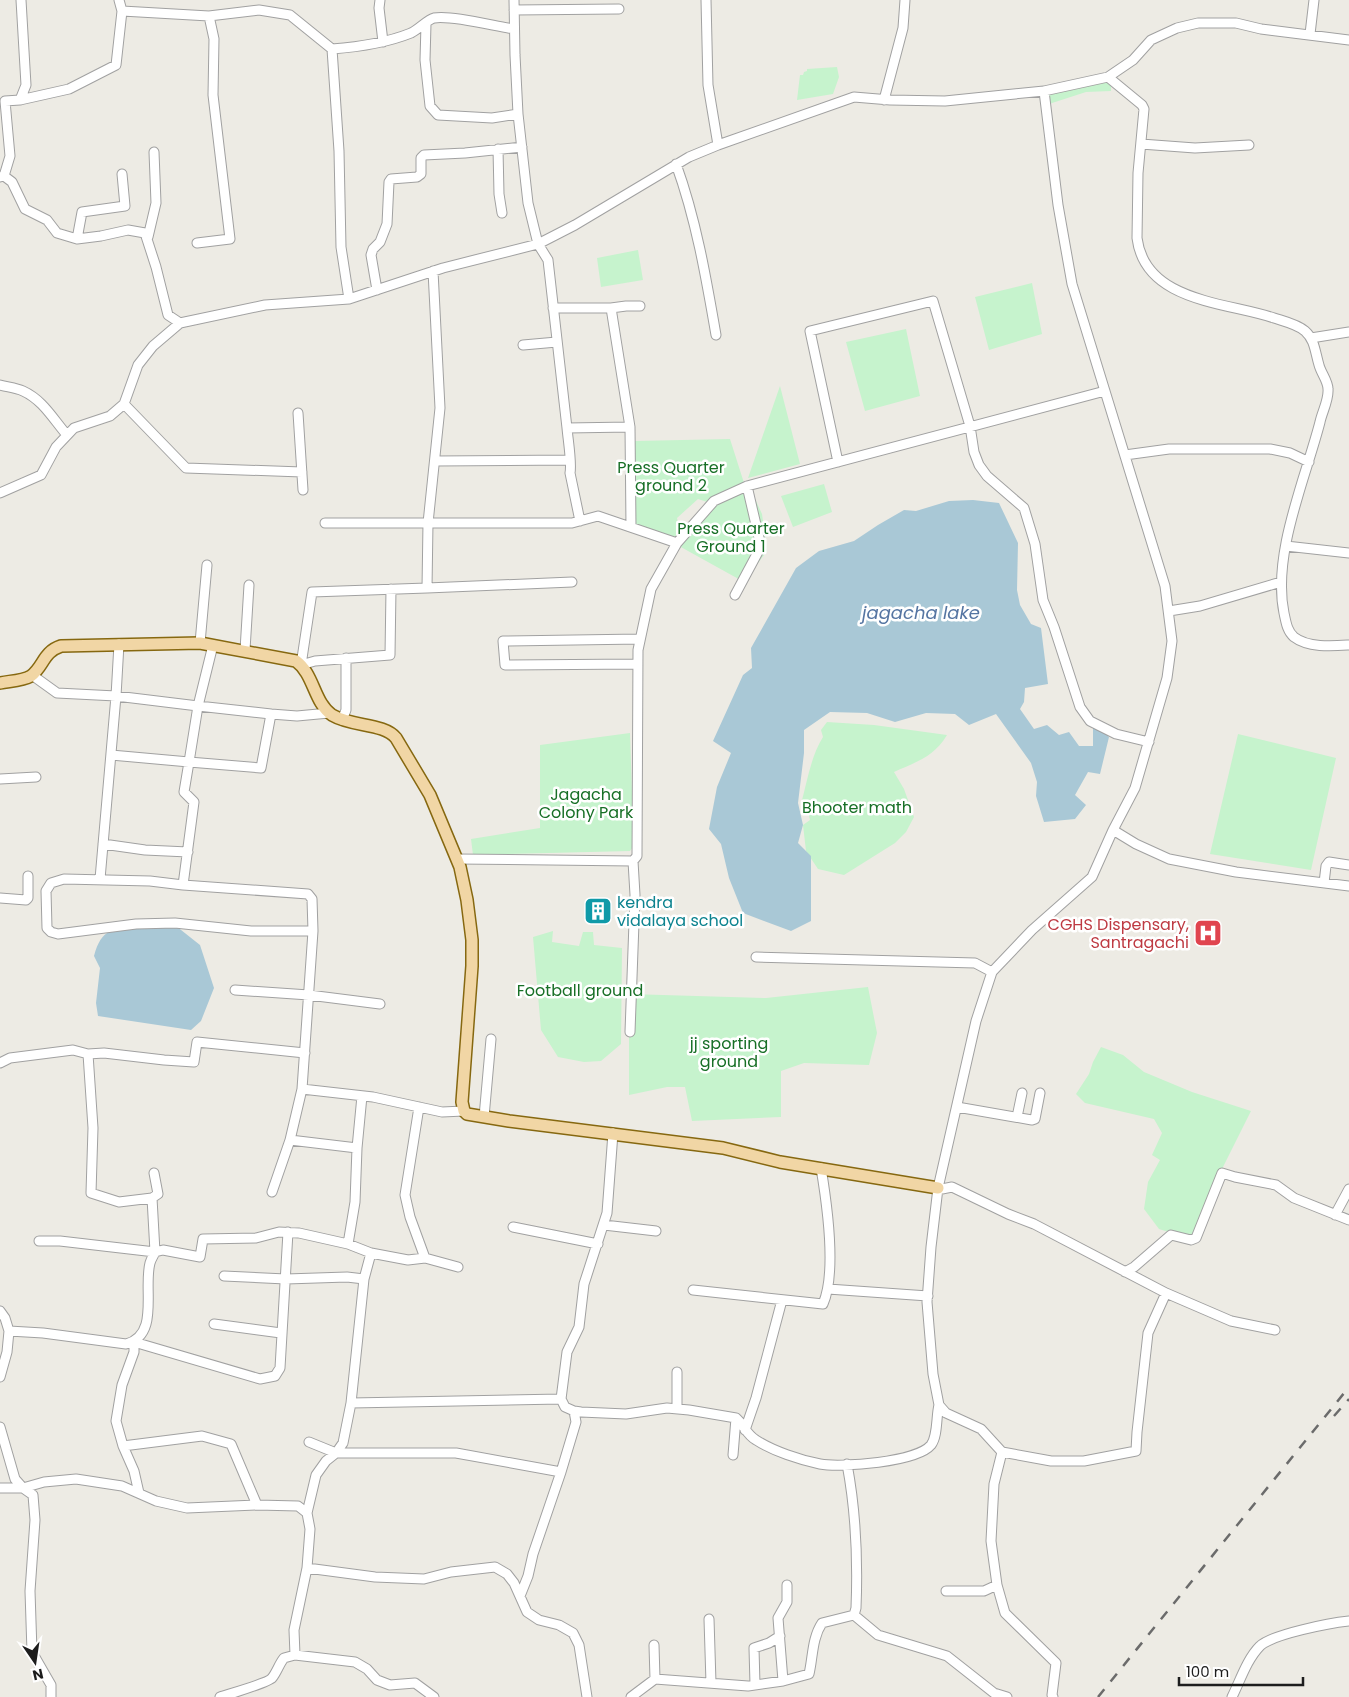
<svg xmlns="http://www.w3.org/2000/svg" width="1349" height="1697" viewBox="0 0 1349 1697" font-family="Poppins,sans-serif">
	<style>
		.park { fill: #c6f3cd }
		.water { fill: #a9c8d6 }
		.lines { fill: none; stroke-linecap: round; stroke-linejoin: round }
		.minor-casing { stroke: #a1a1a1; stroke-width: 11 }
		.major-casing { stroke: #866810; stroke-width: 14 }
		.minor { stroke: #fff; stroke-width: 9 }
		.major { stroke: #f1d6a5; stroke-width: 11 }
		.rail { stroke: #6b6b6b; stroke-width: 2.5; stroke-dasharray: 10 10; stroke-linecap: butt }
		.labels { text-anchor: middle; stroke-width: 5; stroke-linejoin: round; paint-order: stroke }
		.park-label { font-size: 16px; fill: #176f26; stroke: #fff }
		.culture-label { font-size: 16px; fill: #0d838f; stroke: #fff; text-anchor: start }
		.health-label { font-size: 16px; fill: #be3a42; stroke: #fff; text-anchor: end }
		.water-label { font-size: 18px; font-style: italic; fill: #5575a2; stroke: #fff }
	</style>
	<rect width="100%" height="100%" fill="#edebe4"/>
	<!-- park -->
	<path class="park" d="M837,67L839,77L833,94L797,100L800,75H803L804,72L807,71V69Z
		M1102,79L1111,85V91L1086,92L1049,104L1045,91Z
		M638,250L643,280L601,287L597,258Z
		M1032,283L1042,334L989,350L975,297Z
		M906,329L920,396L865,411L846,342Z
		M780,386L800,464L748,478Z
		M730,439L744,483L707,502L698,499L677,518L680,532L675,539L634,524V441Z
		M824,484L832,512L793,527L781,496Z
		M750,488L762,514L767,551L744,582L679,546L718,502Z
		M827,722L874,725L947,735C934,757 916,762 894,772L904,789L914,817L906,832L895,843L844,875L818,869L806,851L803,825L810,820L808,811L801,804C807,782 811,756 823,737L821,730Z
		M630,733L633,824L635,844L630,851L473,855L471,839L540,828V745Z
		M1238,734L1336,758L1311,870L1210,854Z
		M553,931L552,942L579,946L583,932H593L594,945L622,948L621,1044L601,1061L584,1062L558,1057L541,1030L533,937Z
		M868,987L877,1033L869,1065L804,1063L781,1071V1117L692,1121L685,1087H667L629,1095V994L766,998Z
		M1101,1047L1123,1055L1144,1072L1192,1092L1251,1111L1213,1187L1194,1240L1159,1229L1144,1209L1148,1182L1160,1160L1152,1155L1162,1133L1154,1119L1085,1103L1076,1094L1089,1074L1093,1062Z"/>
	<!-- water -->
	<path class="water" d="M973,500L999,503L1018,543L1017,590L1020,605L1031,624L1041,628L1048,684L1025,688L1024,702L1020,709L1034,729L1047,725L1059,735L1069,732L1079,746H1093V723L1109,737L1100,774L1088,772L1075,795L1086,805L1075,819L1044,822L1036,796L1037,782L1031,763L996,714L969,725L955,714L926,713L895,722L867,713L830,712L804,730V753L798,803L803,825L798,843L811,856V921L791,931L743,913L729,878L721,844L709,829L717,787L731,753L713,741L743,675L752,668L751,648L796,568L819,551L854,541L878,525L904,510L916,511L949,501Z
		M138,926H176L200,945L214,988L201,1021L191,1030L98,1016L96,1003L100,968L94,956C102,927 112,931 138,926Z"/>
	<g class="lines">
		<defs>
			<path id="minor" d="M380,0L379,8L383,42
				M514,0L515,55L518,114L528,203L538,244L548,260L567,428L630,427L631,527
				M706,0L708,85L718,145
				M514,10L619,9
				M122,11L209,16L214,39L213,95L230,239L197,243
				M209,16L259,10L290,15L332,49
				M426,24L425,60L430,106L438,115L492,118L518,114
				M1310,34L1314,0
				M1349,40L1261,29L1236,23H1198L1177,28L1151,40L1133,60L1108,77L1044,91L1058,205L1072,284L1165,586L1172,641L1167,678L1135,788L1113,830L1136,844L1169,859L1236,872L1349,886
				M1108,77L1142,105L1144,109L1138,173L1137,238C1145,302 1226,302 1274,318C1283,321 1297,324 1305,331C1315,340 1315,352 1319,365C1321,373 1328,381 1328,389C1329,400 1322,412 1320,422C1305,480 1272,554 1284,613C1286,622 1287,631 1294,637C1308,648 1333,646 1349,645
				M20,100L69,89L116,65L122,11L119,0
				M884,100L903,28L905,0
				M1141,144L1195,148L1249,145
				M498,149L499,194L502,213
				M676,164C696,219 706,277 716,335
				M4,176L10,156L5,101L20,100L26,85L21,0
				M0,177L4,176L12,182L25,209L47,220L57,233L77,239L101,236L128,230L145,233L156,267L168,315L180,323
				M148,237L156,203L154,152
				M77,239L82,212L125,206L122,174
				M377,290L371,255L373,249L380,242L387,224L389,182L391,179L417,177L421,174V158L424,155L465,153L522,147
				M349,299L341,247L339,151L332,49C359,47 386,43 411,33C419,29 427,20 434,18C452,15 494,26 514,29
				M553,308H611L626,306H640
				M611,308L630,427
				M1311,338L1349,332
				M523,345L557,342
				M0,385C7,387 16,388 23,391C43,400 53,419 67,435
				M124,404L186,468L302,472
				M298,413L303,490
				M567,428C568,440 572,463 570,473L580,521
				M1125,455L1169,449H1270L1290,453L1309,462
				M435,461L569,460
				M838,462L810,331L933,301L970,426L974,452L979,465L987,476L1024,508L1035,544L1043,600L1054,627L1080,707L1090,721L1116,734L1149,742
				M0,493L41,475L56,447L74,428L110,416L124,404L138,365L153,346L180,323L265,305L349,299L443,268L538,244L575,225L689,157L718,145L854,97L890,100L945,101L1044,91
				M325,523H572L598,516L677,543
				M1286,546L1349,553
				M427,588L572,582
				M391,589L390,655L315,661L301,665L312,592L427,588L428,523L440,408L433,271
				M735,595L758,552L760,542L747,486
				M1169,611L1200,606L1281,582
				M200,643L207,565
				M245,650L249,585
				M638,664L505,665L503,641L640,639
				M32,675L57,693L116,696L198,706L213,645
				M198,706L271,714L261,768L189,762Z
				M271,714L297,716L329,713
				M342,720L346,710V658
				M111,755L189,762L184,792L194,802L183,885
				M0,779L36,777
				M103,844L145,850L188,852
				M457,859L633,861L637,856L638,650L651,589L677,543L714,501L747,486L1105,391
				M100,879L116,696L119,644
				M1324,883L1326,866L1329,862L1349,865
				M0,898L26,900L28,898V876
				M756,957L975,963L992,972
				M235,990L309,995L380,1004
				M630,1032L635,895L633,861
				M0,1063L10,1058L73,1050L88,1054L104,1053L164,1060L194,1062L197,1042L305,1053
				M302,1089L313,931L312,899L308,894L183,885L150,881L64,879L51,883L46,891L47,928L51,932L58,934L136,924L175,923L251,931H313
				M362,1096L357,1148L290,1140L302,1089L373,1097L442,1112L464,1111
				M419,1107L405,1195L410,1217L425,1258
				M957,1107L1032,1120L1035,1119L1040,1093
				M484,1117L491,1039
				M1017,1117L1022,1093
				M613,1133L607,1213L584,1284L579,1327L567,1352L561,1399L565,1407L574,1411L581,1412L626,1414L667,1408L689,1410L736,1418C744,1425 746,1434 756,1440C773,1451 800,1460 820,1464C841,1468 917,1462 931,1445C938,1436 936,1416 939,1405
				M937,1190L952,1187L1008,1214L1034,1224L1166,1293
				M272,1192L290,1140
				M152,1198L158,1194L154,1173
				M1335,1215L1349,1189
				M604,1225L656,1231
				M513,1227L598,1244
				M39,1241H60L155,1252L152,1198L119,1202L91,1193L93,1128L88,1054
				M348,1244L371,1253L408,1260L425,1258L458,1267
				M1125,1272L1134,1267L1171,1235L1191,1240L1196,1238L1222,1173L1235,1177L1276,1185L1294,1198L1349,1220
				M224,1276L286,1279L347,1277L364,1279
				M828,1289L928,1296
				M693,1290L823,1304C837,1272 827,1204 821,1168
				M0,1311L5,1318L9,1331L43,1333L126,1344C160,1335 143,1289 150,1263C151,1259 154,1255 155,1252L163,1250L200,1257L203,1239L256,1238L279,1232L299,1233L348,1244L355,1202L357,1148
				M214,1324L281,1333
				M0,1377L7,1352L9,1331
				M351,1403L561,1399
				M677,1409V1372
				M0,1427L15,1479L23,1488L44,1482L76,1479L122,1486L156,1501L187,1508L257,1505L298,1506L307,1513L310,1529L307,1568
				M745,1430L756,1398L782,1300
				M309,1442L336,1453H456L561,1472
				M123,1446L116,1421L122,1385L134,1352V1342L260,1379L275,1376L280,1368L288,1232
				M1002,1452L1051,1461H1084L1136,1451L1137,1432L1148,1333L1166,1293L1231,1321L1275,1330
				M733,1455L736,1418
				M847,1464C856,1512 858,1559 856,1608L854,1615
				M0,1488H23L33,1495L35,1520L30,1591L32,1652L51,1685V1697
				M139,1493L134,1471L123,1446L202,1436L231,1444L257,1505
				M307,1513L316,1475L326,1461L336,1453L343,1443L351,1403L364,1279L371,1253
				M946,1591H984L997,1585
				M520,1596L528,1576L533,1554L561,1472L576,1422L574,1411
				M709,1619L711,1683
				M654,1645L655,1679
				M295,1655L294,1630L307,1568L375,1577L424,1579L451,1572L495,1567L507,1574L514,1583L527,1612L539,1620L559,1625L573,1633L579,1645L587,1697
				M783,1681L778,1618L787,1602V1585
				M755,1685L754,1648L769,1643L780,1636
				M220,1697C229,1694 268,1683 272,1678C277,1672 279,1664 284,1658L295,1655L355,1662L367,1669L377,1680L390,1685L415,1683L434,1697
				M631,1697L655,1679L748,1686L783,1681L809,1674C813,1657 812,1638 822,1623L854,1615L878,1635L947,1656L994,1693L1007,1697
				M1053,1697L1052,1695L1056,1663L1005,1613L997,1585L991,1541L994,1484L1002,1452L981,1429L946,1413L939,1405L933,1374L927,1302L931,1247L938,1188L976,1021L992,972L1032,930L1092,877L1113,830
				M1232,1697C1240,1681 1247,1659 1260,1646C1273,1634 1330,1623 1349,1621"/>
			<path id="major" d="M0,683C10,681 22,681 31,676C44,666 43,652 61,646L200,643L296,661C314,674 314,703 332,715C352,727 384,723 396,738L430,795L460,867L467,900L472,940V966L462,1102L464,1111L467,1114L509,1121L723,1148L780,1162L938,1188"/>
		</defs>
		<!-- minor casing -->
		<use href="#minor" class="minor-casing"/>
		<!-- major casing -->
		<use href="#major" class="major-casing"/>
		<!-- minor -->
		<use href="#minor" class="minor"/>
		<!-- major -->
		<use href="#major" class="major"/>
		<!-- rail -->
		<path class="rail" d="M1334,1416L1349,1399
			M1098,1697L1349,1387"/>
	</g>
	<!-- icons -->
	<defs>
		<symbol id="building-square" viewBox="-11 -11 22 22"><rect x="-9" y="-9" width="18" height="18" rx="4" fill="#0f9aa8" stroke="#fff"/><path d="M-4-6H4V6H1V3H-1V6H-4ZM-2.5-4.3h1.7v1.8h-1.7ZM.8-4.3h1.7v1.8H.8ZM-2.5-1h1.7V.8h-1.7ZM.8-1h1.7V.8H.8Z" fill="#fff"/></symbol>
		<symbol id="hospital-square" viewBox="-11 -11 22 22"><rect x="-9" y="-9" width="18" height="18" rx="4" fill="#e0444e" stroke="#fff"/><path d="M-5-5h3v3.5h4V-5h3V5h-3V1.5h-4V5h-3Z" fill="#fff"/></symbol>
	</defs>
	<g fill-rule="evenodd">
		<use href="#building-square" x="582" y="895" width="32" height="32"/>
		<use href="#hospital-square" x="1192" y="917" width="32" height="32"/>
	</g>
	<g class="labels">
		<!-- park labels -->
		<g class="park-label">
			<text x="671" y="473">Press Quarter<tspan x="671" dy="18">ground 2</tspan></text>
			<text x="731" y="534">Press Quarter<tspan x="731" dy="18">Ground 1</tspan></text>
			<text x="586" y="800">Jagacha<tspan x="586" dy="18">Colony Park</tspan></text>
			<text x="857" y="813">Bhooter math</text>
			<text x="580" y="996">Football ground</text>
			<text x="729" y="1049">jj sporting<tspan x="729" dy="18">ground</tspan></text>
		</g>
		<!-- culture labels -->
		<g class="culture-label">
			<text x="617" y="908">kendra<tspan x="617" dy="18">vidalaya school</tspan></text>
		</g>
		<!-- health labels -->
		<g class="health-label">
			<text x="1189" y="930">CGHS Dispensary,<tspan x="1189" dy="18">Santragachi</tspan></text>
		</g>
		<!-- water labels -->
		<g class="water-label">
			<text x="921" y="619">jagacha lake</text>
		</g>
	</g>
	<!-- north arrow -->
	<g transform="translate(35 1662) rotate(167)" stroke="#ffffff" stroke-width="4" paint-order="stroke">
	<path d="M0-4L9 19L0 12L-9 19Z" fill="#1d1d1d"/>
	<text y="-8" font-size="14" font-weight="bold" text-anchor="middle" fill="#1d1d1d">N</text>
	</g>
	<!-- scale -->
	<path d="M1179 1677v8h124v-8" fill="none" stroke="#1d1d1d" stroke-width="2.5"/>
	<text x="1186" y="1677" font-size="15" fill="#1d1d1d" stroke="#ffffff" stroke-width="4" paint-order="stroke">100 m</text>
</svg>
